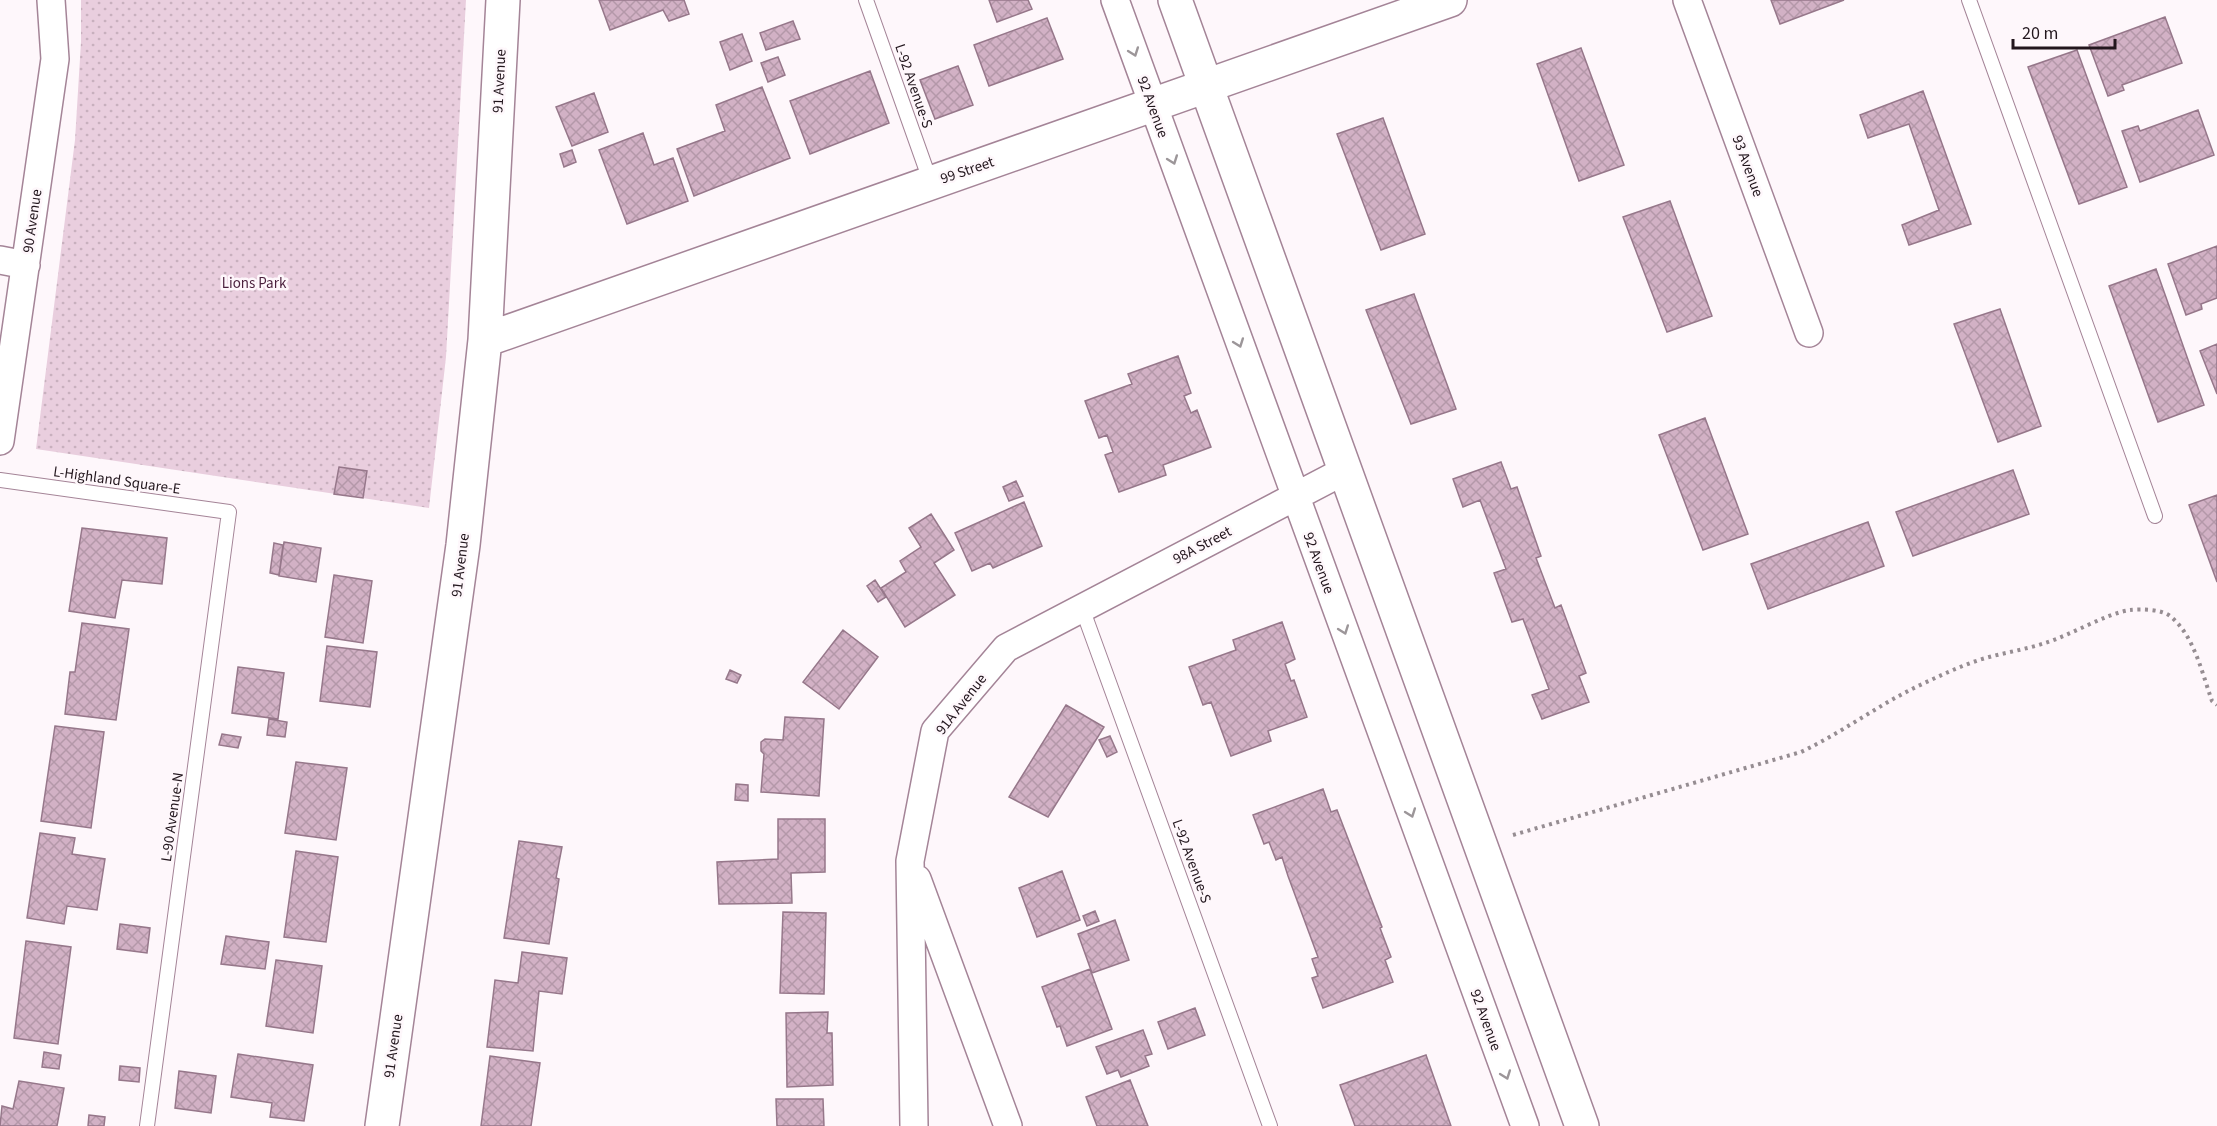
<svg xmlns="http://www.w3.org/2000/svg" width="2217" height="1126" viewBox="0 0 2217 1126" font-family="'Source Sans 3',sans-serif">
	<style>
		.park { fill: url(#park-dots) }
		.building { fill: url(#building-cross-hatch); stroke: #96778a; stroke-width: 1.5 }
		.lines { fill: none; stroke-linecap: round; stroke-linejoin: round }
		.service-casing { stroke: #a48497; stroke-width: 16 }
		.minor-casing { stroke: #a48497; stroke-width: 30 }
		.tertiary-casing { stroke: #a48497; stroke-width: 36 }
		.path { stroke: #968d92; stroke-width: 4; stroke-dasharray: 3 4.5; stroke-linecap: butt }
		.service { stroke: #fff; stroke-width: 14 }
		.minor { stroke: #fff; stroke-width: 27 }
		.tertiary { stroke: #fff; stroke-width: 33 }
		.oneway { stroke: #9c9699 }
		.labels { text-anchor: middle; stroke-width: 5; stroke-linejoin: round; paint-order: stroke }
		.street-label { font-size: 15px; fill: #22161d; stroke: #fef7fb }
		.park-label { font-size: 15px; fill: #4a1f3c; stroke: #fef7fb }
	</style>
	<defs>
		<pattern id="park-dots" width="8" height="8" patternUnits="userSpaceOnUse" patternTransform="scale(1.5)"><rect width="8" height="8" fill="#e9cede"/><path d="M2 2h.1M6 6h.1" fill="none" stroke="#c8b0be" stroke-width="1.8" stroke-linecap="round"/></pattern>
		<pattern id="building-cross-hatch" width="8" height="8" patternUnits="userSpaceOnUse" patternTransform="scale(1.5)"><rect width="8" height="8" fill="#d2b1c5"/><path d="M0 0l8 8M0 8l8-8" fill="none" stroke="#b498a9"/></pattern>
	</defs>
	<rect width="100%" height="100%" fill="#fef7fb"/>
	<!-- park -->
	<path class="park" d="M81,0H466L446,357L429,508L36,449L75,140L81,42Z"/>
	<!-- building -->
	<path class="building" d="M599,0H684L689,14L669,21L663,10L610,30Z
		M989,0H1028L1032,9L997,22Z
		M1771,0H1844L1780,24Z
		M2165,17L2182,63L2122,85L2124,90L2108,96L2089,45Z
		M1047,18L1063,59L989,86L974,45Z
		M793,21L800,39L766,50L760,33Z
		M742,34L752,61L730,70L720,42Z
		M1581,48L1624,165L1579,181L1537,64Z
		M2077,50L2127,187L2079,204L2028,67Z
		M778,57L785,75L768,82L761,63Z
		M958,66L973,105L935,119L920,80Z
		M870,71L889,123L810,154L790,101Z
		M762,87L790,158L694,196L677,149L725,131L716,105Z
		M1923,91L1971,224L1909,245L1902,225L1939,210L1909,124L1868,138L1860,115Z
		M594,93L608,132L572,146L556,107Z
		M2198,110L2214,155L2140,182L2122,131L2138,126L2140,131Z
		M1383,118L1425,234L1381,250L1337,134Z
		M643,133L654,165L673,158L688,201L627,224L599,150Z
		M572,150L576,162L564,167L560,154Z
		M1670,201L1712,316L1667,332L1623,217Z
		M2217,246V298L2201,304L2202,309L2186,315L2168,264Z
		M2156,269L2204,405L2158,422L2109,286Z
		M1414,294L1456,409L1411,424L1366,310Z
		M2000,309L2041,426L1998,442L1954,324Z
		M2217,344V394L2200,351Z
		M1178,356L1191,393L1184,396L1191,413L1197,410L1211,447L1163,465L1166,475L1119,492L1105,455L1113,452L1107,435L1099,438L1085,401L1132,384L1128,374Z
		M1705,418L1748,534L1703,550L1659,435Z
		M1501,462L1511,489L1517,487L1541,556L1536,558L1555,608L1561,605L1586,673L1579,676L1589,702L1542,719L1532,695L1549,689L1523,619L1512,622L1494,573L1506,569L1480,500L1463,507L1453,479Z
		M339,467L367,471L363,498L334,494Z
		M2013,470L2029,514L1913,556L1896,512Z
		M1016,481L1023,496L1009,501L1003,487Z
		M2217,495V582L2189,505Z
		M1024,502L1042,546L993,568L990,563L972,571L955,533Z
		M931,514L954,550L934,563L955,595L905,627L881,588L906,572L900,561L921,547L909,528Z
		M1868,522L1884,566L1768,609L1751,564Z
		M82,528L167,538L162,584L122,580L115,618L69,611Z
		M284,542L321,548L316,582L279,576Z
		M274,543L283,545L279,575L270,573Z
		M334,575L372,581L363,643L325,637Z
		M875,580L886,597L878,602L867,586Z
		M1282,622L1295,659L1285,664L1291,681L1294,680L1307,717L1268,731L1271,741L1231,756L1211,702L1203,705L1189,667L1236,650L1233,640Z
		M82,623L129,629L116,720L65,714L70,672H75Z
		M843,630L878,657L839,709L803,682Z
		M327,646L377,652L370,707L320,701Z
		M238,667L284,673L278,719L232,713Z
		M730,670L741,675L737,683L726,679Z
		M1066,705L1104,727L1048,817L1009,797Z
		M785,717L824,719L819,796L761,792L764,754L761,751V742L765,739L783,740Z
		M269,719L287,722L285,737L267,735Z
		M55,726L104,732L91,828L41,821Z
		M222,734L241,737L238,748L219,745Z
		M1110,736L1117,752L1107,757L1099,740Z
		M296,762L347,768L336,840L285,833Z
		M736,784L748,785V801L735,800Z
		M1323,789L1331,812L1337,810L1382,927L1380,928L1391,957L1385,960L1393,982L1323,1008L1312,978L1318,976L1312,959L1318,957L1288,876L1282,857L1276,860L1269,842L1264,844L1253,815Z
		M778,819H825V872L791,873L792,903L719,904L717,862L778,859Z
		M40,833L75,838L72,854L105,859L97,910L67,906L64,924L27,918Z
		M519,841L562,847L556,878L559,879L549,944L504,938Z
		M296,851L338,857L326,942L284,937Z
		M1062,871L1080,920L1037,937L1019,888Z
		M1095,911L1099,921L1087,926L1083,916Z
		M783,912L826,913L824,994L780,993Z
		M1115,920L1129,960L1092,973L1078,934Z
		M120,924L150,928L147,953L117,949Z
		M226,936L269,942L265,969L221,964Z
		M26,941L71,947L58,1044L14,1038Z
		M522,952L567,958L562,994L539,991L533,1051L487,1047L495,980L518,983Z
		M276,960L322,966L313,1033L266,1026Z
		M1090,969L1112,1029L1067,1046L1060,1026L1057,1027L1042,987Z
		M1195,1008L1205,1035L1168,1049L1158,1022Z
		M828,1012L827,1033H832L833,1085L787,1087L786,1013Z
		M1143,1030L1152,1054L1145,1056L1149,1066L1121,1077L1118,1070L1107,1074L1096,1047Z
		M44,1052L61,1055L59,1069L42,1067Z
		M238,1054L313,1065L304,1121L270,1117L272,1103L231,1097Z
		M1426,1055L1451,1126H1355L1340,1085Z
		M490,1056L540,1063L531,1126H481Z
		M120,1066L140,1068L139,1082L119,1080Z
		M179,1071L216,1076L211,1113L175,1108Z
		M1130,1080L1148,1126H1097L1086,1097Z
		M19,1081L64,1088L57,1126H0L2,1106L13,1109Z
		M776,1099H823L824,1126H777Z
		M89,1115L105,1117L104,1126H88Z"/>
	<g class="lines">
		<defs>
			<path id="service" d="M866,0L931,183
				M1969,0L2155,516
				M0,480L229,512L147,1126
				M1082,608L1270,1126"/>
			<path id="minor" d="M1115,0L1525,1126
				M1687,0L1809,333
				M0,260L26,265
				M0,441L55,59L51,0
				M917,879L1008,1126
				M914,1126L910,861L935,731L1006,648L1344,471"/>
			<path id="tertiary" d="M1175,0L1582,1126
				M485,340L1450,0
				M382,1126L463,545L485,340L503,0"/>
		</defs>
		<!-- service casing -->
		<use href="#service" class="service-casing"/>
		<!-- minor casing -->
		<use href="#minor" class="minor-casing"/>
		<!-- tertiary casing -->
		<use href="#tertiary" class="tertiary-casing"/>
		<!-- path -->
		<path class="path" d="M1513,835L1801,752C1841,733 1877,706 1916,687C1937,677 1958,667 1979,660C2001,653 2024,650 2045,643C2071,635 2105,614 2130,610C2141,609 2161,609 2170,616C2194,635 2202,673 2212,701L2217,705"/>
		<!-- service -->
		<use href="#service" class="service"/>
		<!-- minor -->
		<use href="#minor" class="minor"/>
		<!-- tertiary -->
		<use href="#tertiary" class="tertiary"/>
	</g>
	<!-- one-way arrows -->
	<defs><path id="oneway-chevron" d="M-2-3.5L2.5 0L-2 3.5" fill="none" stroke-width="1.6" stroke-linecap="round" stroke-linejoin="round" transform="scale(1.5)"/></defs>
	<g class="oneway">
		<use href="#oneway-chevron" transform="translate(1134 52) rotate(70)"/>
		<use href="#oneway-chevron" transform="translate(1173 160) rotate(70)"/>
		<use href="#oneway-chevron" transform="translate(1239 343) rotate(70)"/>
		<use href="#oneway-chevron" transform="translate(1344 630) rotate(70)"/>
		<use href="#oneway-chevron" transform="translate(1411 813) rotate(70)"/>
		<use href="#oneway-chevron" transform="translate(1506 1075) rotate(70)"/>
	</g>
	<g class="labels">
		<!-- street labels -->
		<g class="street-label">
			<text transform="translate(499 81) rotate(-87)" y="5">91 Avenue</text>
			<text transform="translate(914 86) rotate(71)" y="5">L-92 Avenue-S</text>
			<text transform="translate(1153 107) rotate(70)" y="5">92 Avenue</text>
			<text transform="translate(1748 166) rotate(70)" y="5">93 Avenue</text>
			<text transform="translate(967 170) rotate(-19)" y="5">99 Street</text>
			<text transform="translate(32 221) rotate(-82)" y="5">90 Avenue</text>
			<text transform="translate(117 480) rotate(8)" y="5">L-Highland Square-E</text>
			<text transform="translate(1202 545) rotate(-28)" y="5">98A Street</text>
			<text transform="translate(1319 563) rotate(70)" y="5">92 Avenue</text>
			<text transform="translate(460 565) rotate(-83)" y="5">91 Avenue</text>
			<text transform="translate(961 704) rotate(-52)" y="5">91A Avenue</text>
			<text transform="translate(172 817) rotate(-82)" y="5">L-90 Avenue-N</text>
			<text transform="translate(1192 861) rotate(70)" y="5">L-92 Avenue-S</text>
			<text transform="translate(1486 1020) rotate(70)" y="5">92 Avenue</text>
			<text transform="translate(393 1046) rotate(-82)" y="5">91 Avenue</text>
		</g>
		<!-- park labels -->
		<g class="park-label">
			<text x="254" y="288">Lions Park</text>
		</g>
	</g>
	<!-- scale -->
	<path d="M2013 39v9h102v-9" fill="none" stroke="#22161d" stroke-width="3"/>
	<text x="2022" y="39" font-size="18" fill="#22161d" stroke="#fef7fb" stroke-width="4.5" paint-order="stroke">20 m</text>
</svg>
